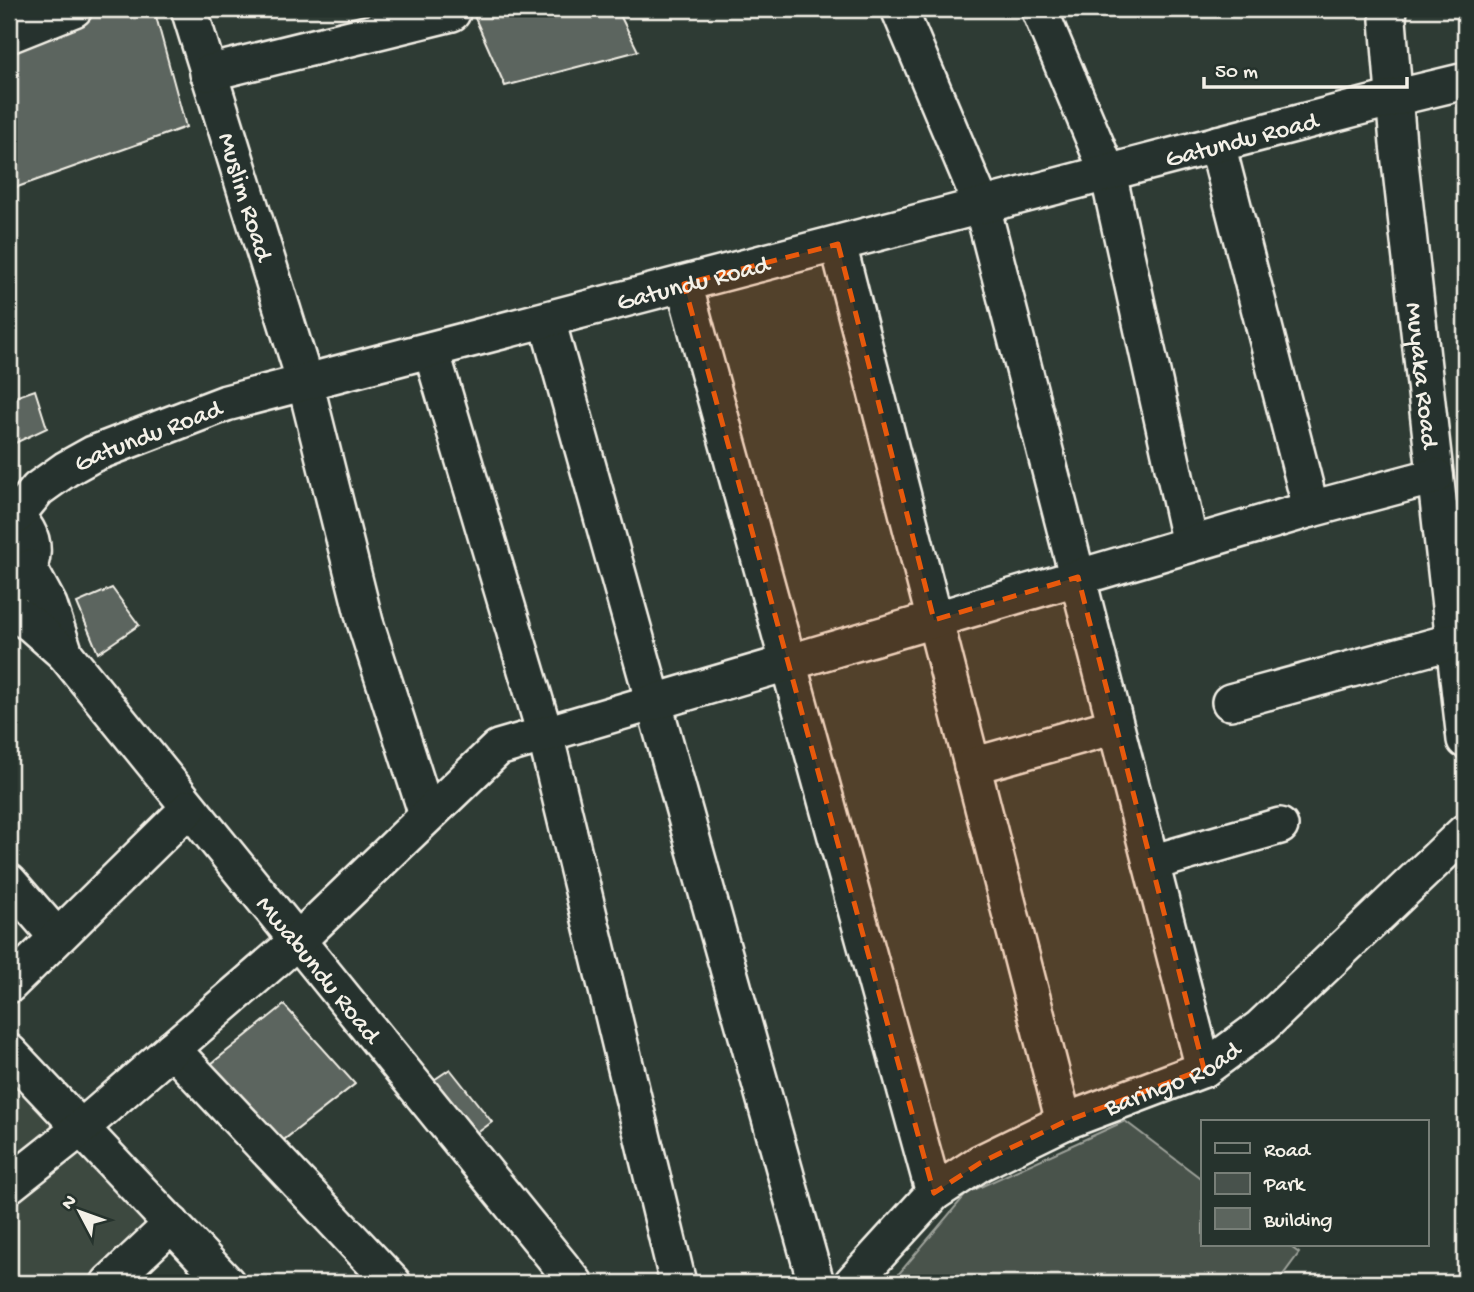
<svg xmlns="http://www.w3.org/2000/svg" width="1474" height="1292" viewBox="0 0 1474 1292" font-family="'Gochi Hand',sans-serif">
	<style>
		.built { fill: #3c4841 }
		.green { fill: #48524c; stroke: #9ea29a; stroke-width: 2 }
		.building { fill: #5c655e; stroke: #f4f1e8; stroke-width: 2 }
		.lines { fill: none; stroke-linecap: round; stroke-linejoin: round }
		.minor-casing { stroke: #f4f1e8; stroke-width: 40 }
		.minor { stroke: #26332d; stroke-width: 35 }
		.marked { fill: #e8590c; fill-opacity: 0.2; stroke: #e8590c; stroke-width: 5; stroke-dasharray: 14 9; stroke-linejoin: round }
		.labels { text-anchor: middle; stroke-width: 5; stroke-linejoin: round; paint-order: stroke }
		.street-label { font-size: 26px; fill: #f4f1e8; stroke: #26332d }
	</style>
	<rect width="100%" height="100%" fill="#2e3b34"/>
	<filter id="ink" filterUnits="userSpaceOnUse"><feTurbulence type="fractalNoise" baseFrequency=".0143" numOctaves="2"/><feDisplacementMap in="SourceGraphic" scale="14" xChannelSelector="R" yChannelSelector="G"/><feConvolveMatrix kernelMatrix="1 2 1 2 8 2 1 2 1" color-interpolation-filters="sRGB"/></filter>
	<g filter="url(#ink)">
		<!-- built -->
		<path class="built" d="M9,1078L148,1224L87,1283H9Z"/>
		<!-- green -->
		<path class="green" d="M1125,1121L1203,1180V1245H1288L1299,1253L1277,1283H891L967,1193Z"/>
		<!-- building -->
		<path class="building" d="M93,9H154L186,127L9,190V45Z
			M471,9H617L638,51L505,86Z
			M35,390L47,428L9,446V399Z
			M112,588L139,625L98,653L77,603Z
			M284,1005L355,1084L276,1146L211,1064Z
			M450,1069L492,1122L472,1137L428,1084Z"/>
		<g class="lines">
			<defs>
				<g id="minor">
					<path id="s1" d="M189,9L305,382L365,622L427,815"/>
					<path d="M899,9L982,206L1204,1069"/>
					<path d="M1039,9L1108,173L1190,544"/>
					<path id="s2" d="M1389,9L1388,20L1398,144L1465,740"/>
					<path d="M9,35L74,9"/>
					<path d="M208,73L452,13"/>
					<path d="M1217,144L1311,509"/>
					<path d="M838,244L1064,1122"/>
					<path d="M684,284L934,1193"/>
					<path d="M547,320L816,1283"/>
					<path d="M431,350L545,734L678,1283"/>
					<path d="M9,514C42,531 38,572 9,590"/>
					<path id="s3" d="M15,517L38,489L66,469L93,454L226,403L1394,98L1465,81"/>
					<path d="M29,568L49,605L65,654"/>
					<path id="s4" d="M9,610L31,624L65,654L575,1283"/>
					<path d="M1230,702L1454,641"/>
					<path d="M972,766L1115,726"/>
					<path d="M1151,863L1280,826"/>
					<path d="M9,882L57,937"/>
					<path d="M9,985L189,808"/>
					<path d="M172,1049L393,1283"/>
					<path d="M9,1052L227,1283"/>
					<path d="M9,1185L81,1128L297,941L498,748L1311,509L1435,476"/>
					<path d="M109,1283L172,1224"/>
					<path id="s5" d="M852,1283L934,1193L980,1163L1064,1122L1204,1069L1261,1027L1465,832"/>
				</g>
			</defs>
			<!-- minor casing -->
			<use href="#minor" class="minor-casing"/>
			<!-- minor -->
			<use href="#minor" class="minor"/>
		</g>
	</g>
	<!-- marked area -->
	<path class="marked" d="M838,244L934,620L1078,577L1204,1069L1064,1122L980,1163L934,1193L684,284Z"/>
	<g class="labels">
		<!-- street labels -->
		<g class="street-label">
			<text dy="9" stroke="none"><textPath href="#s3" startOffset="1293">Gatundu Road</textPath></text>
			<text dy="9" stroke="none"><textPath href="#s1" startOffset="196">Muslim Road</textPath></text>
			<text dy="9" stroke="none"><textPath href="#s3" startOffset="726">Gatundu Road</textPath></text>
			<text dy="9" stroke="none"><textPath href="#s2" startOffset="368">Muyaka Road</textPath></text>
			<text dy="9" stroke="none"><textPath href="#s3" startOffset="159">Gatundu Road</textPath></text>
			<text dy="9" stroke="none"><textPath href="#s4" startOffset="476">Mwabundu Road</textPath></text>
			<text dy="9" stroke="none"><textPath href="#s5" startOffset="387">Baringo Road</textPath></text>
		</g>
	</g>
	<!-- margin -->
	<rect width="1474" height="1292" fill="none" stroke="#26332d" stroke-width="35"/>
	<rect x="18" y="18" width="1439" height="1257" fill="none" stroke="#f4f1e8" stroke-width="2.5" filter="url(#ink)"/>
	<!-- legend -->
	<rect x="1201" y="1120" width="228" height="126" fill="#26332d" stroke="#787f78" stroke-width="2"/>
	<rect x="1215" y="1143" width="35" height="10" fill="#26332d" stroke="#787f78" stroke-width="2"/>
	<text x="1264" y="1156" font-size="21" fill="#f4f1e8">Road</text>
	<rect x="1215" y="1173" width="35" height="21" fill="#48524c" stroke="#787f78" stroke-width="2"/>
	<text x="1264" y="1190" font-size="21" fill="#f4f1e8">Park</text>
	<rect x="1215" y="1208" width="35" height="21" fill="#5c655e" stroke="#787f78" stroke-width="2"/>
	<text x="1264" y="1226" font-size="21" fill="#f4f1e8">Building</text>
	<!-- north arrow -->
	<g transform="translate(80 1212) rotate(311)" stroke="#26332d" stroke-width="5" paint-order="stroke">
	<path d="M0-5L12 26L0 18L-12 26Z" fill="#f4f1e8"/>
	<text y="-10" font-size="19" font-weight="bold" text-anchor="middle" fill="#f4f1e8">N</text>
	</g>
	<!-- scale -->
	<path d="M1204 77v10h203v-10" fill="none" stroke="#f4f1e8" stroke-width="3.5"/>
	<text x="1215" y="77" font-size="21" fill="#f4f1e8" stroke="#26332d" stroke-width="5" paint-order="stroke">50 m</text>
</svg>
